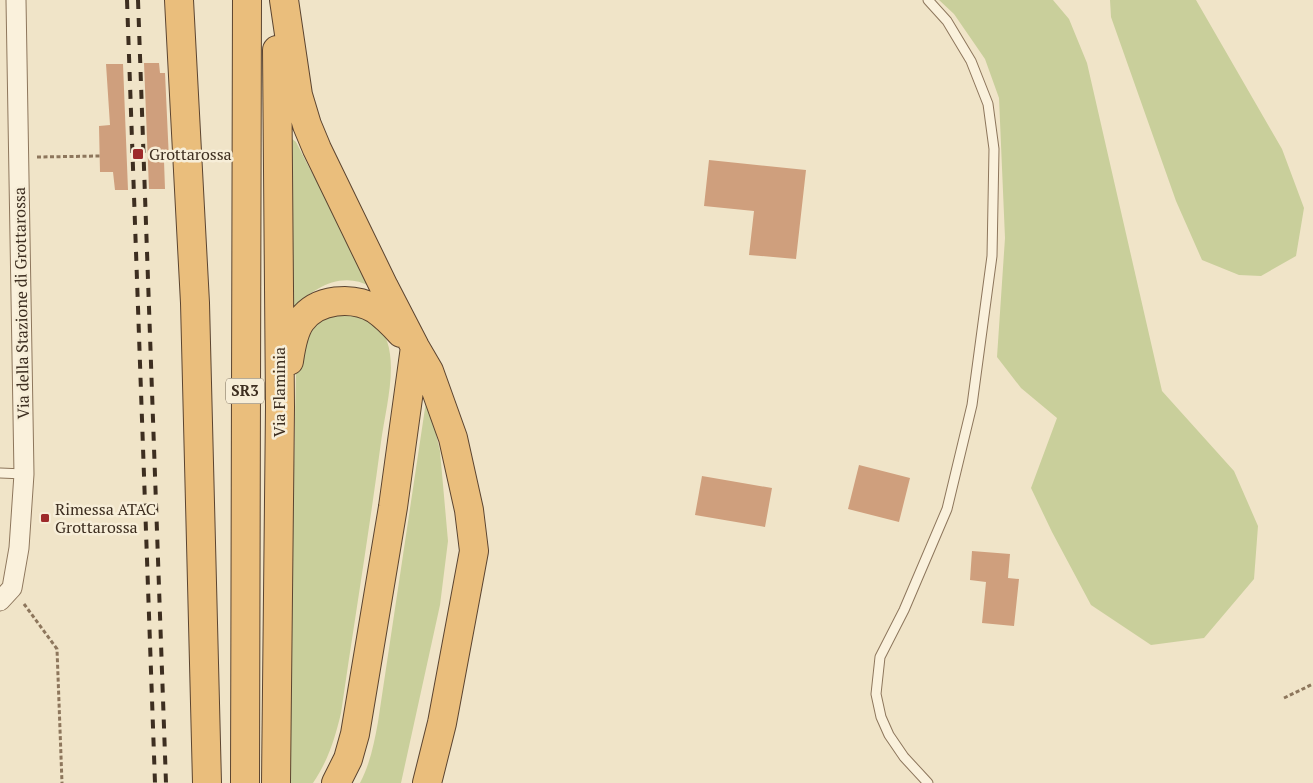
<svg xmlns="http://www.w3.org/2000/svg" width="1313" height="783" viewBox="0 0 1313 783" font-family="'PT Serif',serif">
	<style>
		.green { fill: #c9cf9b }
		.building { fill: #cf9f7d }
		.lines { fill: none; stroke-linecap: round; stroke-linejoin: round }
		.service-casing { stroke: #8d765c; stroke-width: 11 }
		.minor-casing { stroke: #8d765c; stroke-width: 21 }
		.trunk-casing { stroke: #5b4430; stroke-width: 30 }
		.path { stroke: #8d765c; stroke-width: 3; stroke-dasharray: 4 2.5; stroke-linecap: butt }
		.service { stroke: #faf1dc; stroke-width: 9 }
		.minor { stroke: #faf1dc; stroke-width: 19 }
		.trunk { stroke: #eabe7c; stroke-width: 28 }
		.rail { stroke: #3d2e20; stroke-width: 4; stroke-dasharray: 9 9; stroke-linecap: butt }
		.poi-dot { fill: #9e2a2b; stroke: #f7eed8; stroke-width: 2 }
		.labels { text-anchor: middle; stroke-width: 5; stroke-linejoin: round; paint-order: stroke }
		.shield { fill: #f7eed8; stroke: #756857; stroke-width: 1 }
		.shield-label { font-size: 15px; font-weight: bold; fill: #3d2e20 }
		.poi-label { font-size: 16px; fill: #3d2e20; stroke: #f7eed8; text-anchor: start }
		.street-label { font-size: 16px; fill: #3d2e20; stroke: #f7eed8 }
	</style>
	<rect width="100%" height="100%" fill="#f0e4c8"/>
	<!-- green -->
	<path class="green" d="M939,0H1053L1069,19L1087,63L1162,391L1234,471L1258,526L1254,579L1204,638L1151,645L1091,605L1052,532L1031,488L1057,418L1021,388L997,357L1005,238L999,98L985,59L954,14Z
		M1110,0H1196L1282,149L1304,208L1296,256L1261,276L1239,275L1202,260L1176,201L1111,17Z
		M291,138L296,142L313,175L383,298C379,294 375,289 371,287C342,270 313,288 293,309Z
		M354,310C365,319 382,327 387,341C397,370 385,412 381,442C369,533 354,623 341,713C335,738 328,761 313,783H287L296,374L303,337L319,319Z
		M427,395L440,451L448,541L440,605L401,783H360C370,764 374,744 378,722Z"/>
	<!-- building -->
	<path class="building" d="M144,63H159L160,73H165L169,160L164,161L165,189H149Z
		M106,64H123L128,190H115L113,172H100L99,126L110,125Z
		M709,160L806,170L796,259L749,255L754,211L704,206Z
		M859,465L910,478L899,522L848,509Z
		M702,476L772,488L765,527L695,515Z
		M972,551L1010,554L1008,578L1019,579L1014,626L982,623L986,582L970,580Z"/>
	<g class="lines">
		<defs>
			<path id="service" d="M0,473L24,474
				M928,783L904,757L889,735L881,717L876,694L880,657L904,610L947,509L972,405L992,256L994,149L988,104L971,61L947,21L928,0"/>
			<path id="minor" d="M0,601L12,588L19,548L24,474L16,0"/>
			<path id="trunk" d="M179,0L195,303L207,783
				M284,0L298,95L307,125L317,149L384,287L415,347L429,371L453,438L469,510L474,551L442,723L427,783
				M289,361C291,348 293,332 301,321C317,298 353,296 375,309C385,316 393,324 401,333
				M245,783L247,0
				M276,783L280,407L277,50
				M336,783L348,759L355,734L393,507L415,347"/>
		</defs>
		<!-- service casing -->
		<use href="#service" class="service-casing"/>
		<!-- minor casing -->
		<use href="#minor" class="minor-casing"/>
		<!-- trunk casing -->
		<use href="#trunk" class="trunk-casing"/>
		<!-- path -->
		<path class="path" d="M37,157L100,156
			M24,604L57,649L62,783
			M1284,698L1313,684"/>
		<!-- service -->
		<use href="#service" class="service"/>
		<!-- minor -->
		<use href="#minor" class="minor"/>
		<!-- trunk -->
		<use href="#trunk" class="trunk"/>
		<!-- rail -->
		<path class="rail" d="M127,0L155,783
			M138,0L166,783"/>
	</g>
	<!-- markers -->
	<g class="poi-dot">
		<rect x="132" y="148" width="12" height="12" rx="2.5"/>
		<rect x="40" y="513" width="10" height="10" rx="2.5"/>
	</g>
	<g class="labels">
		<!-- shield labels -->
		<rect class="shield" x="226" y="378.5" width="38" height="25" rx="4"/>
		<g class="shield-label">
			<text x="245" y="396">SR3</text>
		</g>
		<!-- poi labels -->
		<g class="poi-label">
			<text x="149" y="160">Grottarossa</text>
			<text x="55" y="515">Rimessa ATAC<tspan x="55" dy="18">Grottarossa</tspan></text>
		</g>
		<!-- street labels -->
		<g class="street-label">
			<text transform="translate(21 303) rotate(-91)" y="6">Via della Stazione di Grottarossa</text>
			<text transform="translate(279 392) rotate(-90)" y="6">Via Flaminia</text>
		</g>
	</g>
</svg>
